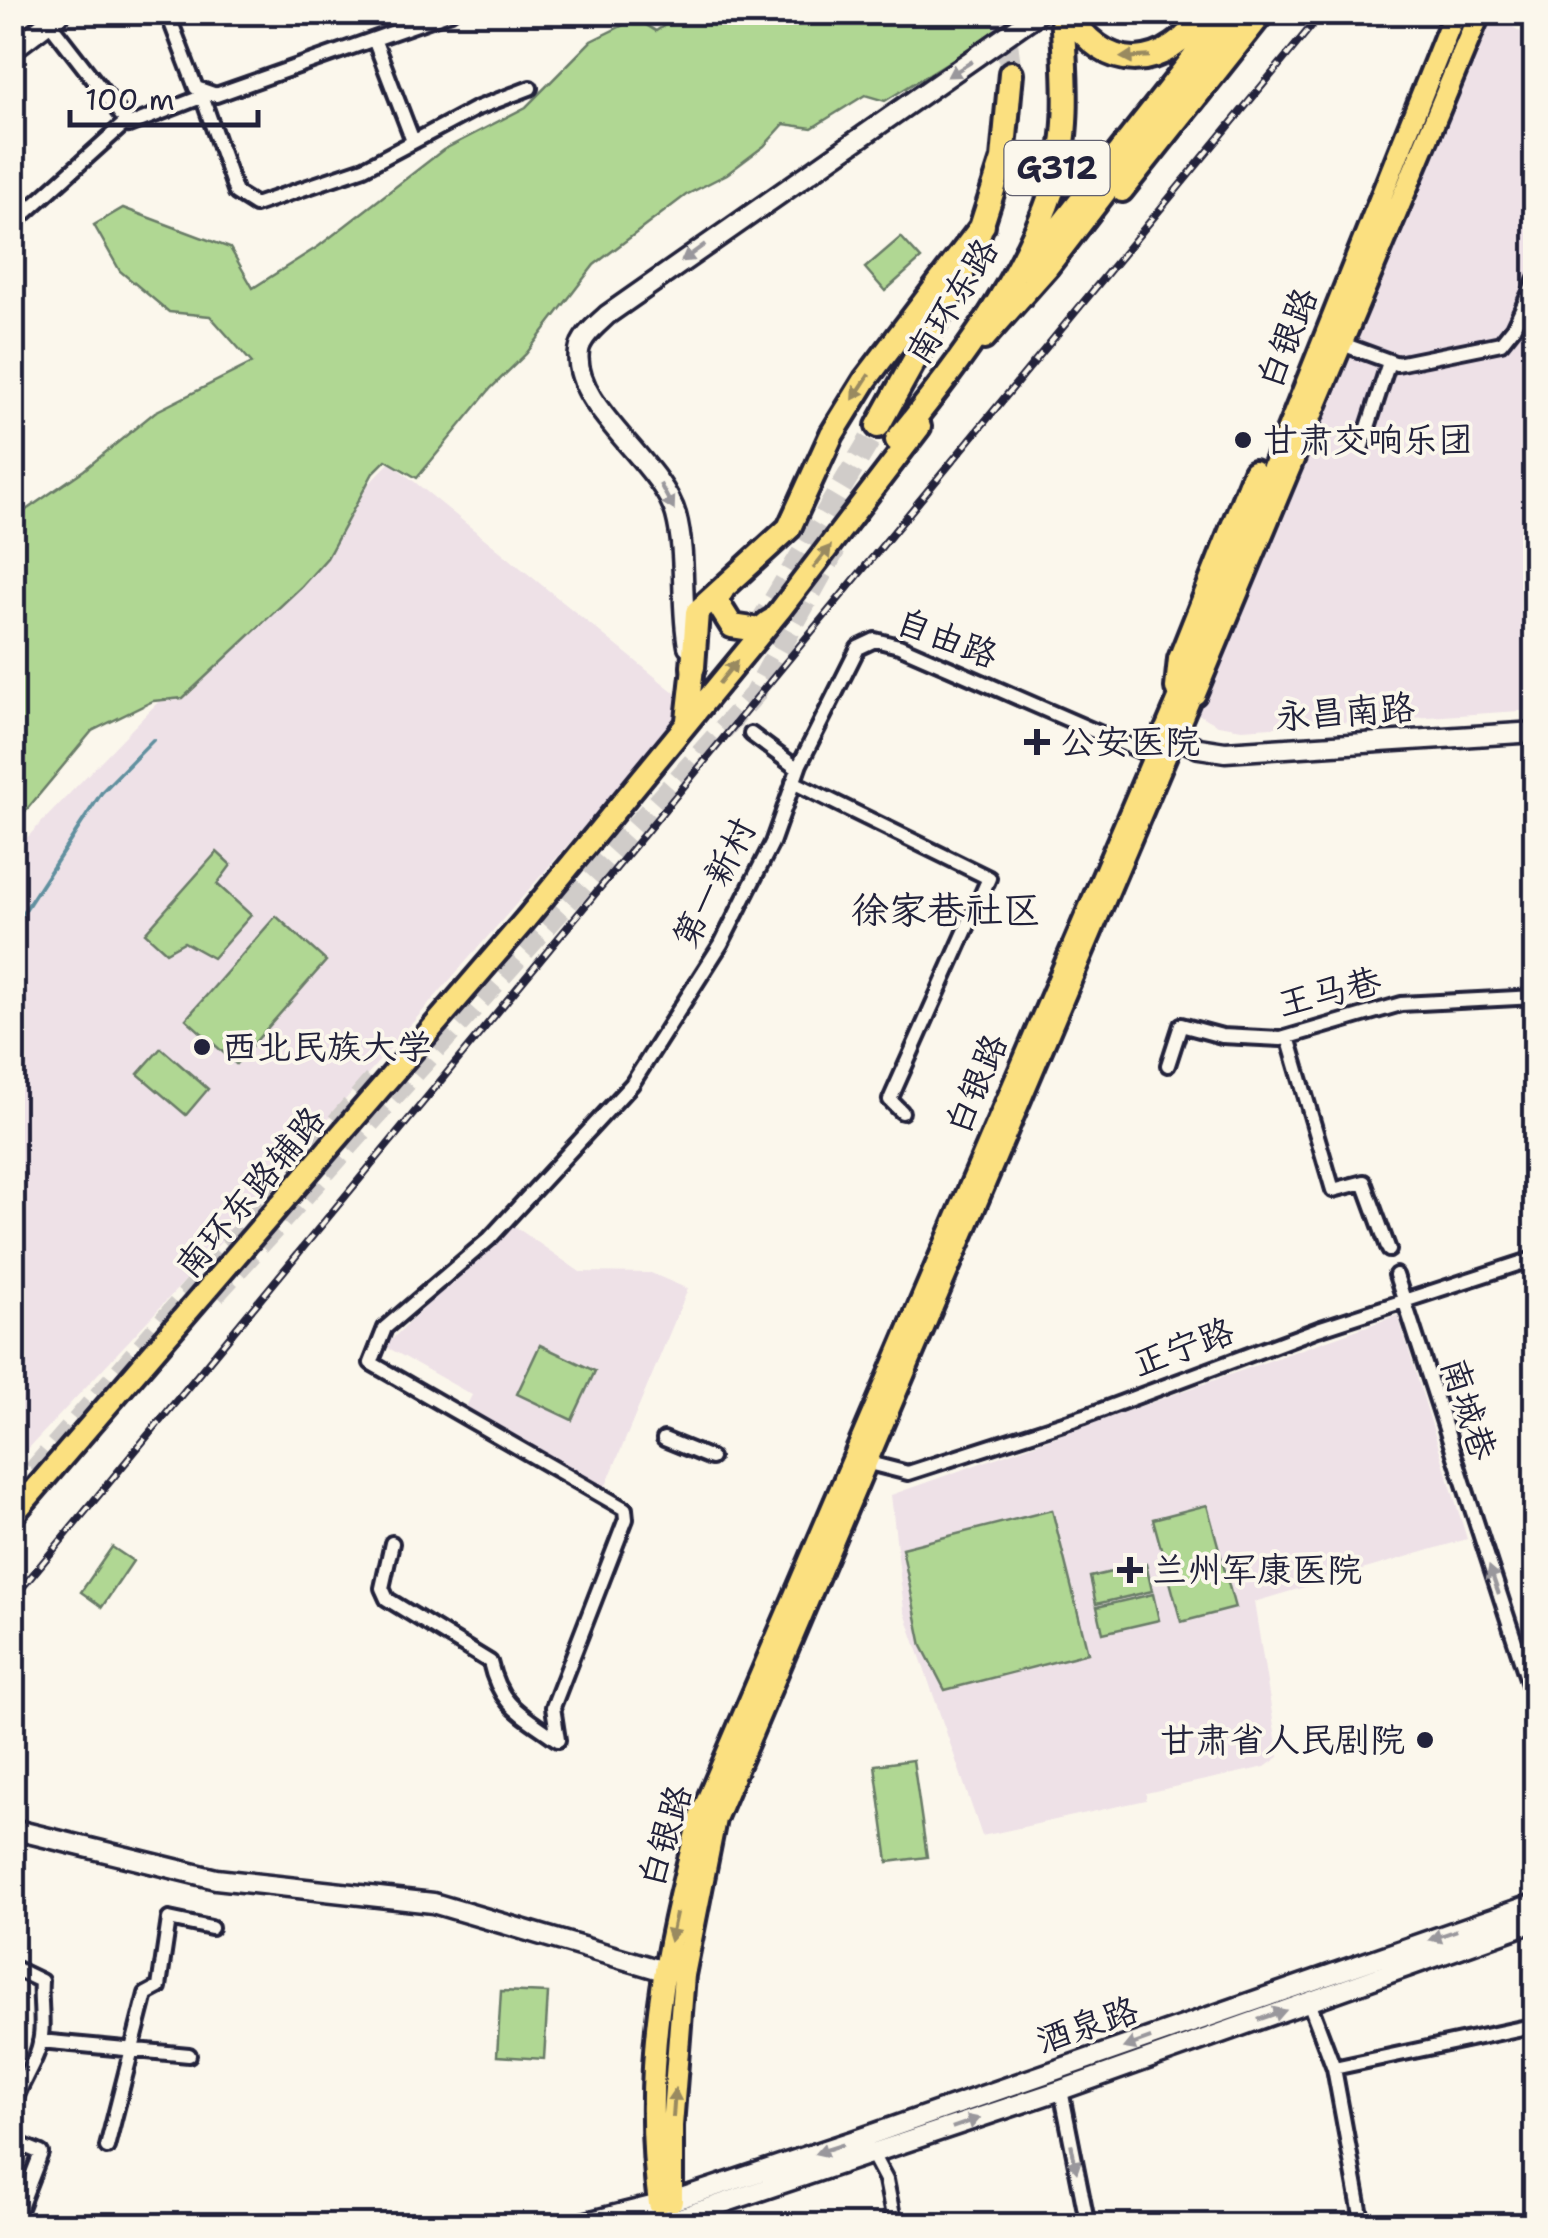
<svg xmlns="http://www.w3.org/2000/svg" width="1548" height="2238" viewBox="0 0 1548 2238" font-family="'Shantell Sans','LXGW WenKai TC',sans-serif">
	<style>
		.built { fill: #eee1e7 }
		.green { fill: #b0d793; stroke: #697c67; stroke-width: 2.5 }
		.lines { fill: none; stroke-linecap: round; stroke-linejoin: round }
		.stream { stroke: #60909f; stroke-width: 4 }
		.highway-tunnel { stroke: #d0ccc9; stroke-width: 22; stroke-dasharray: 22 11; stroke-linecap: butt }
		.street-casing { stroke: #22223b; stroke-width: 20 }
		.secondary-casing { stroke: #22223b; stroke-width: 25 }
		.primary-casing { stroke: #22223b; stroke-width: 28 }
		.highway-casing { stroke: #22223b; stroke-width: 30 }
		.street { stroke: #fbf7ec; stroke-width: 12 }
		.secondary { stroke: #fbf7ec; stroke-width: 18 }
		.primary { stroke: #fbe080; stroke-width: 20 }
		.highway { stroke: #fbe080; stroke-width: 22 }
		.rail-casing { stroke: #22223b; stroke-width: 8 }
		.rail { stroke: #fbf7ec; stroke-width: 4; stroke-dasharray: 11; stroke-linecap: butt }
		.oneway { fill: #998a61 }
		.oneway2 { fill: #99979c }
		.poi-dot { fill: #22223b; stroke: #fbf7ec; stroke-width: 4 }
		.labels { text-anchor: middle; stroke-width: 8; stroke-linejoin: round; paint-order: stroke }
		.shield { fill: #fbf7ec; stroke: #636270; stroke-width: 2.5 }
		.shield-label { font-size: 32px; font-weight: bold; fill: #22223b }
		.street-label { font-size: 35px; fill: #22223b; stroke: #fbf7ec }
		.poi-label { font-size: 35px; fill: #22223b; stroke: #fbf7ec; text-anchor: start }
		.neighbourhood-label { font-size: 38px; fill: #22223b; stroke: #fbf7ec }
	</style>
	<rect width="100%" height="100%" fill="#fbf7ec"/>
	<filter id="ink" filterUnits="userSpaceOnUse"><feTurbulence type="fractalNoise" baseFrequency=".01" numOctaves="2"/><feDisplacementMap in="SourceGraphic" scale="20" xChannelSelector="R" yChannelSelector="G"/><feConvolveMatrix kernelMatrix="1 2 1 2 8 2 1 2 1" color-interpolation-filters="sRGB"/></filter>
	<g filter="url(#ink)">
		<!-- built -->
		<path class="built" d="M1492,15L1535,40V710L1242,729L1218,725L1198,714Z
			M390,462L690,705L221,1242L13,1465V852Z
			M510,1223L580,1272L651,1273L688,1289L605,1488L461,1417L472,1395L385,1346Z
			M1398,1315L1467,1539L1254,1602L1279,1757L1265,1767L1146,1793V1800L982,1836L904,1610L891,1495Z"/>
		<!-- green -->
		<path class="green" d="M707,13H1028L885,101L865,95L812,128L784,124L764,146L727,174L686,195L594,265L526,354L491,388L417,478L386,460L373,473L327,558L301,587L183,698L153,701L92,731L13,826V519L84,470L155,412L252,363L210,316L169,312L120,271L94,225L123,208L230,248L253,288L319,246L443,150L526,107L591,41L636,19L656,31L675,18Z
			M901,237L921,259L885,291L865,268Z
			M217,852L231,865L217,884L251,915L213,958L184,942L166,952L145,933Z
			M276,916L326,961L236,1064L186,1019Z
			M161,1048L208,1089L186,1115L138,1074Z
			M540,1345L595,1371L572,1420L517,1394Z
			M1207,1505L1235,1608L1181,1622L1153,1519Z
			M1052,1510L1088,1653L945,1690L922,1646L902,1548Z
			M112,1547L133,1561L102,1607L81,1592Z
			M1146,1564L1152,1591L1096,1604L1090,1577Z
			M1153,1594L1159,1620L1103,1633L1097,1607Z
			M913,1760L927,1857L888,1862L875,1765Z
			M501,1991L548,1993L544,2059L497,2056Z"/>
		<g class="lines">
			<!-- stream -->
			<path class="stream" d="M12,930L102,792L153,740"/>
			<!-- highway-tunnel -->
			<path class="highway-tunnel" d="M1003,12L1011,73
				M757,629L878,426
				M215,1294L754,695L835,549
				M12,1496L378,1076"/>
			<defs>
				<path id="street" d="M41,12L129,125L204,96
					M167,12L196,88L216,95L451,12
					M374,39L413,141
					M203,99L236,193L255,205L364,168L475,109L530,88
					M12,225L125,123
					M1345,345L1397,364L1501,343L1513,328L1536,279
					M1362,446L1389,362
					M751,734L798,769
					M793,782L989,878L890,1100L902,1112
					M1288,1037L1333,1190L1364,1182L1389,1250
					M1168,1065L1181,1025L1222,1036L1281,1039L1401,1004L1536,997
					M1396,1275L1536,1706
					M664,1439L711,1458
					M861,1461L908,1473L1085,1416L1318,1329L1536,1258
					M392,1543L382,1588L387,1599L490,1662C500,1706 520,1713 556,1739
					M558,1740L553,1707L626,1519L625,1509L371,1363L385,1328L489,1239L632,1084L721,944L772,843L800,764L858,648L875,640L899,646L1152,756
					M12,1967L41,1981C39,2004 46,2030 37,2053C29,2074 17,2088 12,2112
					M1309,2002L1334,2068L1536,2025
					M40,2041L189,2055
					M1334,2068L1363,2226
					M1061,2090L1088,2226
					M12,2141L41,2153L13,2226
					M107,2147L146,1994L159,1987L169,1919L211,1928
					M869,2148L886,2180L895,2226"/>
				<path id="secondary" d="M12,50L62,12
					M688,646C680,603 687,556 676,515C661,461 571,406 579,351C581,336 598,324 607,315L1040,12
					M1163,732L1199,748L1225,752L1536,732
					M12,1829L216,1879L433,1903L664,1971
					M571,2226L672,2201L864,2137L1536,1903
					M655,2226L1061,2090L1536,1921"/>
				<path id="primary" d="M1528,12L1536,17
					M1122,191L1264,12
					M984,339L1048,267L1244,12
					M1176,688L1179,659L1254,471
					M1195,694L1480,12
					M687,720L693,667
					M12,1516L526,919L781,609L920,427
					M672,2201V2126L684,1975L715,1819L1198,679
					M659,2204C641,2068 664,1946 701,1815L1197,657L1455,12"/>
				<path id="highway" d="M1067,12C1108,76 1162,73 1207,12
					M977,240L1003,159L1011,73
					M1027,269L1230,12
					M878,426L962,274
					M897,440C959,364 1021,282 1053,188C1072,134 1065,68 1062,12
					M722,591L715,599L732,626L759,630L769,622
					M693,667L697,612L789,528L832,434L866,379L983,225"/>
			</defs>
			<!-- street casing -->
			<use href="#street" class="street-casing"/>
			<!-- secondary casing -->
			<use href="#secondary" class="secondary-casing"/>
			<!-- primary casing -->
			<use href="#primary" class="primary-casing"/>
			<!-- highway casing -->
			<use href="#highway" class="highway-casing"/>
			<!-- street -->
			<use href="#street" class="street"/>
			<!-- secondary -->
			<use href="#secondary" class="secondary"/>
			<!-- primary -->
			<use href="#primary" class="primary"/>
			<!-- highway -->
			<use href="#highway" class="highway"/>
			<defs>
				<path id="rail" d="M12,1600L1323,12"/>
			</defs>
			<!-- rail casing -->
			<use href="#rail" class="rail-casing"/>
			<!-- rail -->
			<use href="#rail" class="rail"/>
		</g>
		<!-- one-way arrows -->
		<defs><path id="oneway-solid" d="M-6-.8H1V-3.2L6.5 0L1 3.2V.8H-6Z" transform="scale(2.5)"/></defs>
		<g class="oneway">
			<use href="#oneway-solid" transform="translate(1135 57) rotate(177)"/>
			<use href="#oneway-solid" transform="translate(861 387) rotate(123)"/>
			<use href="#oneway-solid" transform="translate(822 557) rotate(-52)"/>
			<use href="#oneway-solid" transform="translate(728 672) rotate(-51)"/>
			<use href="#oneway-solid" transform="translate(673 1927) rotate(102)"/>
			<use href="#oneway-solid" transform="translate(674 2103) rotate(-86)"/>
		</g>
		<g class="oneway2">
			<use href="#oneway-solid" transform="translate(960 69) rotate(148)"/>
			<use href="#oneway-solid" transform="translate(693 253) rotate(144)"/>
			<use href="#oneway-solid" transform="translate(667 497) rotate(62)"/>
			<use href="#oneway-solid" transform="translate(1494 1580) rotate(-109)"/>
			<use href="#oneway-solid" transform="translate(1443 1935) rotate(161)"/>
			<use href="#oneway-solid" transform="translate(1272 2015) rotate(-19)"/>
			<use href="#oneway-solid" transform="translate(1137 2043) rotate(160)"/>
			<use href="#oneway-solid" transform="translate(966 2123) rotate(-19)"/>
			<use href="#oneway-solid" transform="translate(829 2149) rotate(162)"/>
			<use href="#oneway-solid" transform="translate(1074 2158) rotate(79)"/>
		</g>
	</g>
	<!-- markers -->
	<g class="poi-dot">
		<circle cx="1243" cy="440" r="10"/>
		<path d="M1032 727h10v10h10v10h-10v10h-10v-10h-10v-10h10z"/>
		<circle cx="202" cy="1047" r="10"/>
		<path d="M1125 1555h10v10h10v10h-10v10h-10v-10h-10v-10h10z"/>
		<circle cx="1425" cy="1740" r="10"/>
	</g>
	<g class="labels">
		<!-- shield labels -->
		<rect class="shield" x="1004.5" y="141" width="105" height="54" rx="8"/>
		<g class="shield-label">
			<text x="1057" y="179">G312</text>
		</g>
		<!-- street labels -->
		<g class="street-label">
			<text transform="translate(952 301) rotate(-58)" y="12">南环东路</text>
			<text transform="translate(1287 338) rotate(-68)" y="12">白银路</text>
			<text transform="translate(947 638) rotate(21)" y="12">自由路</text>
			<text transform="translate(1345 712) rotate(-4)" y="12">永昌南路</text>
			<text transform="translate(714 883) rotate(-63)" y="12">第一新村</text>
			<text transform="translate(1329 992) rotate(-14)" y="12">王马巷</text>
			<text transform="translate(976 1084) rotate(-67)" y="12">白银路</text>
			<text transform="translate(250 1192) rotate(-50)" y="12">南环东路辅路</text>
			<text transform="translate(1183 1347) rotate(-20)" y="12">正宁路</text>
			<text transform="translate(1469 1409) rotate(72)" y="12">南城巷</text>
			<text transform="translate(665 1836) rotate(-73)" y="12">白银路</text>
			<text transform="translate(1087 2025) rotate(-19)" y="12">酒泉路</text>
		</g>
		<!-- poi labels -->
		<g class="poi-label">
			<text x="1263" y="452">甘肃交响乐团</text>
			<text x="1060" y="754">公安医院</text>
			<text x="222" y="1059">西北民族大学</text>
			<text x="1152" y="1582">兰州军康医院</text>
			<text x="1405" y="1752" text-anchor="end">甘肃省人民剧院</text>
		</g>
		<!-- neighbourhood labels -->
		<g class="neighbourhood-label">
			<text x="946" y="923">徐家巷社区</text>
		</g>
	</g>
	<!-- margin -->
	<rect width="1548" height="2238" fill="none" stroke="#fbf7ec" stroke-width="50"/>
	<rect x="25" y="25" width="1498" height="2188" fill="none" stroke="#22223b" stroke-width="4" filter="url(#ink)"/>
	<!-- scale -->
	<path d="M70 110v15h188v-15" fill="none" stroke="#22223b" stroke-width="5"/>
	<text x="85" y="110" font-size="30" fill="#22223b" stroke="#fbf7ec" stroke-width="8" paint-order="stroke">100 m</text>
</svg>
